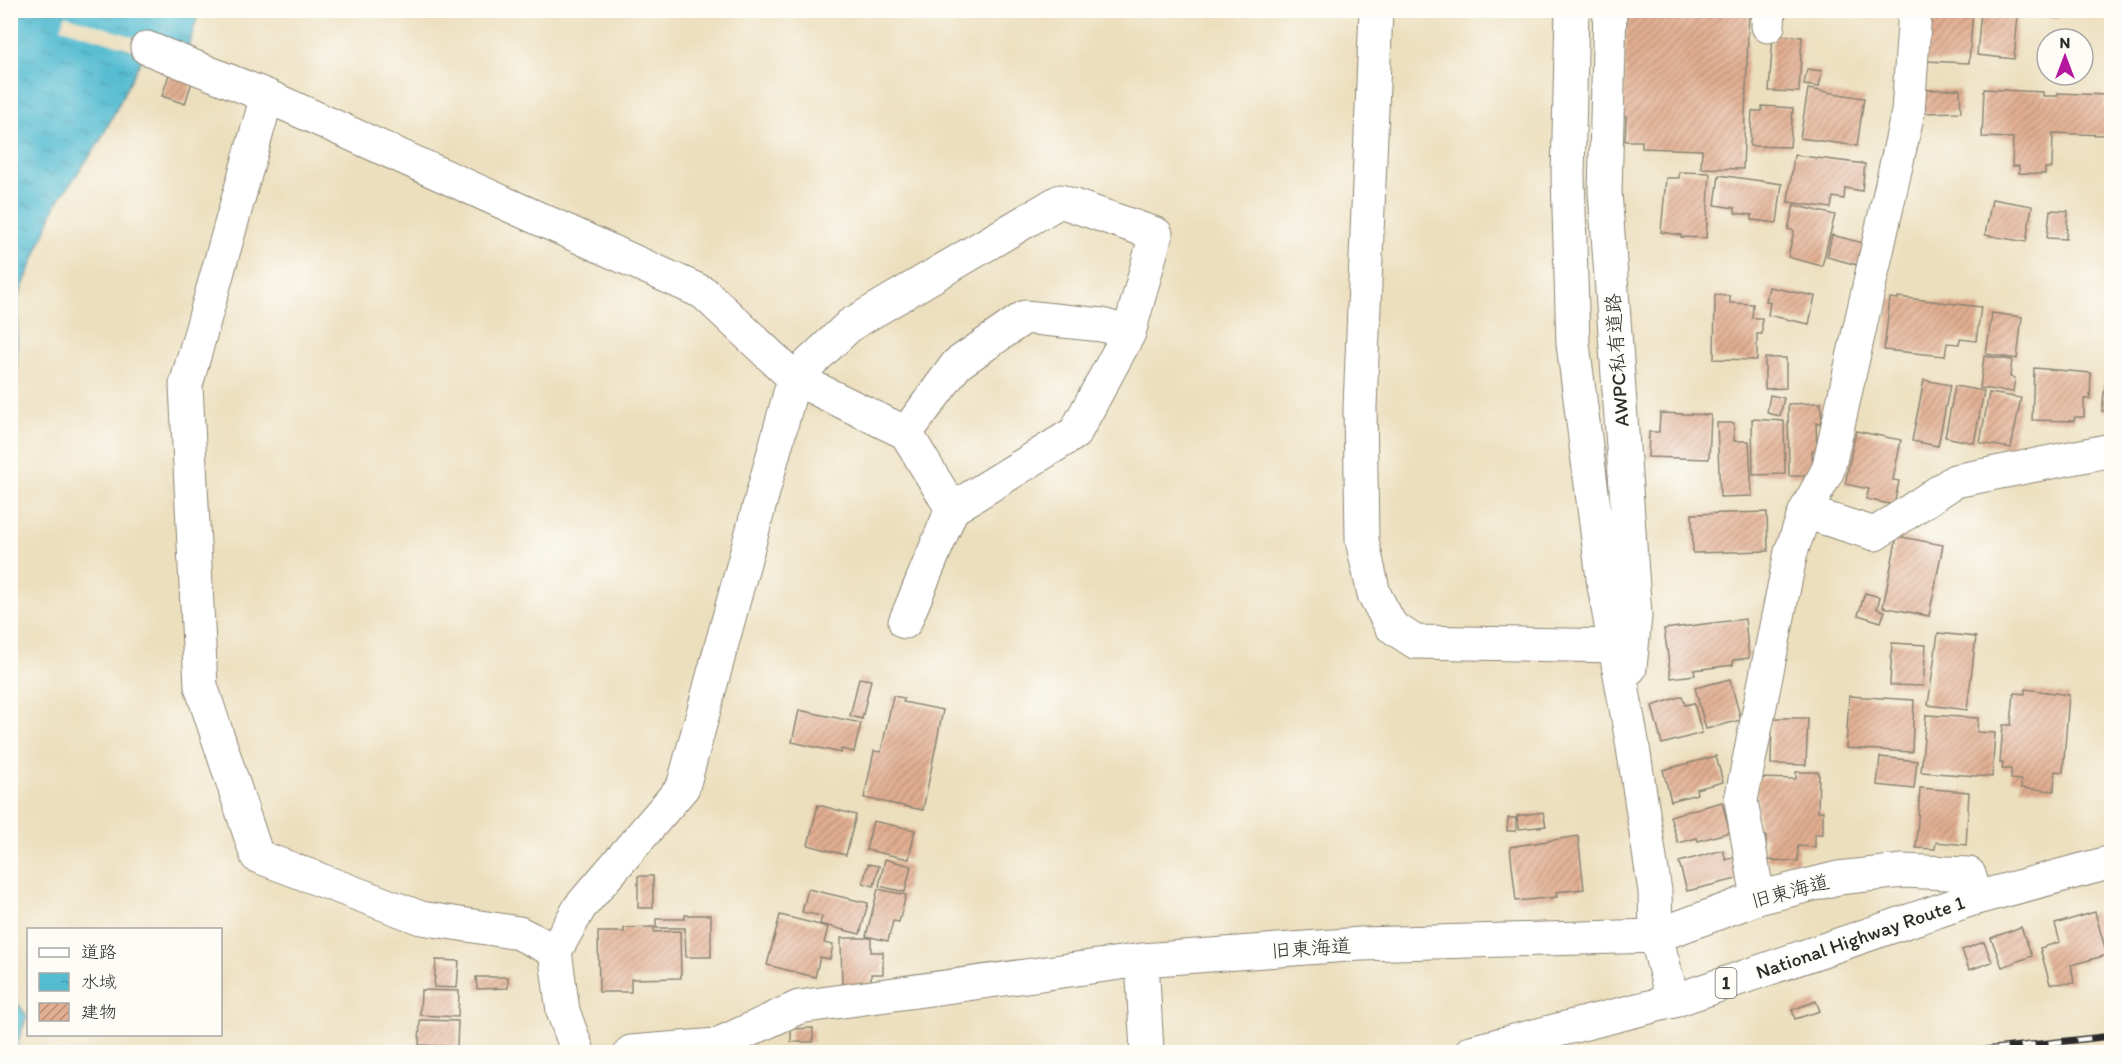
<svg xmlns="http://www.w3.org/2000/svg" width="2122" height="1063" viewBox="0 0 2122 1063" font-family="Itim,'Klee One',sans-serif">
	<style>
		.water { fill: url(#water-ripples); stroke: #40747e; stroke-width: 1.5 }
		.pier { fill: #ecdfbe }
		.building { fill: url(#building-hatch) }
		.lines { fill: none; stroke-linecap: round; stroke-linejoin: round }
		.minor-casing { stroke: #8c8574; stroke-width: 35 }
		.highway-casing { stroke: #8c8574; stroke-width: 35 }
		.minor { stroke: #fff; stroke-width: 33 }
		.highway { stroke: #fff; stroke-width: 33 }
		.rail-casing { stroke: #2b2b2b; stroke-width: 7 }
		.rail { stroke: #fdfcf7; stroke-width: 4.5; stroke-dasharray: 14; stroke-linecap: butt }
		.labels { text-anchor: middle; stroke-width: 4.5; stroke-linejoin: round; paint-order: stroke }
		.shield { fill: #fdfcf7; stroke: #6a6a68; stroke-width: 1.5 }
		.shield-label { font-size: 18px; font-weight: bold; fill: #2b2b2b }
		.street-label { font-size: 20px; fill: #2b2b2b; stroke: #fdfcf7 }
	</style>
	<defs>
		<pattern id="water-ripples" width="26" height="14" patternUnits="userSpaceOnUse" patternTransform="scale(1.5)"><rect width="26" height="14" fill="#54bcd1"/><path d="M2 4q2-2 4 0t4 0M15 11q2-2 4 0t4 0" fill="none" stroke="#4699aa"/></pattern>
		<pattern id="building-hatch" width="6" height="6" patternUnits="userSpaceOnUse" patternTransform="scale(1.5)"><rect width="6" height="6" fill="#e2ae91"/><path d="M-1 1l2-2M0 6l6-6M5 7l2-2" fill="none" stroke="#b78e77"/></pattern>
	</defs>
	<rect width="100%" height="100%" fill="#fdfcf7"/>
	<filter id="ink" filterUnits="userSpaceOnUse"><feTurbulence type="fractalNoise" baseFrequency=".0167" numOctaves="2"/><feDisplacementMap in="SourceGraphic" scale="12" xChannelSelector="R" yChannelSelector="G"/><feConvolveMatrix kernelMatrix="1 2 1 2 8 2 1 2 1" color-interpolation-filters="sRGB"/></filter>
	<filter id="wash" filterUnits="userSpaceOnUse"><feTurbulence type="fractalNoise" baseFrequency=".008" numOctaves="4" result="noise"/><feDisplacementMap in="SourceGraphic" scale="24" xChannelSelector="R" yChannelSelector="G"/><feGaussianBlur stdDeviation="1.35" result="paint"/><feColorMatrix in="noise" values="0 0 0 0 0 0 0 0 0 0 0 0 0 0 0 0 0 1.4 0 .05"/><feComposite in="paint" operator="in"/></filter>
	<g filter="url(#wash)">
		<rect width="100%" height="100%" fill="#ecdfbe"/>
		<!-- water -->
		<path class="water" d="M11,11H199L188,48H147L100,141L56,204L18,298L16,390L11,416Z
			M10,993L27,1016L14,1052H11Z"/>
		<!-- pier -->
		<path class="pier" d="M65,15L150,42L144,53L61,28Z"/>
		<g id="blocks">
			<!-- building -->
			<path class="building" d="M1627,10H1749L1743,169L1701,168L1702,150L1642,148V141H1625L1626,116H1623Z
				M1931,10H1973L1969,63L1925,61Z
				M1981,10H2060L2059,18L2018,15L2014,59L1977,55Z
				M1773,35L1802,37L1799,92L1769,91Z
				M172,65L195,72L185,104L162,96Z
				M1807,69L1822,71L1819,87L1804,85Z
				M1808,89L1864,98L1857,146L1800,138Z
				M1960,89L1961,112L1923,113V90Z
				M1984,89L2043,92V96H2058V93L2105,95L2104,135L2053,133L2052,168H2045V174L2019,173V166H2012L2013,138L1982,137Z
				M1762,106L1793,108L1790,147L1750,146L1752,111H1762Z
				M1794,155L1865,164L1862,191L1845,188L1844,199L1833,197L1831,208L1788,202Z
				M1679,172L1710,173L1706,238L1681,237V235L1661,232L1666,178H1679Z
				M1719,175L1782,184L1777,223L1752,220V215L1735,213V208L1715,205Z
				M1992,199L2032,206L2026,242L1985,235Z
				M1794,205L1835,215L1822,266L1788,257L1794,231L1788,229Z
				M2050,210L2068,211L2066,239L2047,238Z
				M1832,235L1867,244L1861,266L1827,257Z
				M1769,287L1815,296L1809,324L1768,315L1770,302L1766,301Z
				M1715,295L1730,296V303L1753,304L1752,318H1762V334H1757V360L1714,359Z
				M1898,297L1981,307L1976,341L1960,339L1959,344L1947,343L1945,356L1884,350L1890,298L1898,299Z
				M1992,313L2022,317L2017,359L1986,354Z
				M2110,340H2112V412L2102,411Z
				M1984,356L2012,360L2010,377L2015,378L2013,392L1980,388Z
				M1765,358H1786V388L1765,389Z
				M2034,368L2091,373L2090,399H2084V417H2075L2074,421L2032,420Z
				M1924,380L1950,385L1938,446L1912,441Z
				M1955,386L1984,391L1974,443L1945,437Z
				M1989,393L2021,398L2011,448L1980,443Z
				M1770,395L1784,398L1780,416L1767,413Z
				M1821,403L1822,423H1816L1817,450L1812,451L1813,476H1789L1788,404Z
				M1660,413L1711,415L1709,459L1648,457L1649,432H1659Z
				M1752,419L1784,421L1785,474L1753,475Z
				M1717,423H1734V441H1749L1752,496L1720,497Z
				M1856,431L1901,440L1893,480L1899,481L1894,505L1866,499L1869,489L1845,484Z
				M1767,512L1768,551L1693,553L1692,514Z
				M1897,536L1943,545L1929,616L1883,607Z
				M1865,593L1880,597L1877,609L1885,611L1881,622L1858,615Z
				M1745,619L1749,658L1733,660V665L1694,670L1695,675L1671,678L1664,629Z
				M1938,633L1976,637L1967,710L1928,705Z
				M1892,643L1926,645L1923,686L1890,685Z
				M859,678L871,680L862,719L850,716Z
				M1730,679L1741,720L1706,729L1695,688Z
				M2025,689L2069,695L2063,772L2055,771L2054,791L2021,788V780L2011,779V769H2002L2003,763H2000L2003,725H2011L2014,693L2025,694Z
				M893,696L904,698L903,702L943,710L923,810L864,798L874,751L881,752Z
				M1682,696L1685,705L1694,703L1702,733L1662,744L1652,706Z
				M1849,696L1914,700L1912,752L1846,748Z
				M799,710L861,723L854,752L841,749V753L792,742Z
				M1926,715L1978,718L1977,732L1995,733L1992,777L1921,772Z
				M1772,718H1808L1806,765L1771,764Z
				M2108,748H2112V783H2110Z
				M1716,756L1723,782L1696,789L1697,794L1671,801L1663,770Z
				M1880,757L1917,761L1914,789L1877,785Z
				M1796,772H1819L1818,811H1823V834H1815V847L1798,846V861L1766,860V836H1759L1757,778L1796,779Z
				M1920,788L1969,792L1966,845L1936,842L1935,849L1916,848Z
				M1722,802L1730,832L1698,841L1697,838L1678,843L1670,816Z
				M818,805L856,815L846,855L808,845Z
				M1543,812L1546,826L1519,829L1517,816Z
				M1508,818H1516V831H1507Z
				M873,821L915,830L909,859L866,850Z
				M1578,836L1584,889L1556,892L1557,897L1516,901L1510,847Z
				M1723,850L1726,860L1735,857L1741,878L1687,891L1679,862Z
				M885,859L911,866L905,892L879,886Z
				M868,864L879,866L874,886L863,883Z
				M638,876H653V908H638Z
				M808,889L868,903L860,934L820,924L822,916L802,912Z
				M878,889L906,895L899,922L893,921L888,941L866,936Z
				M2095,912L2107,955L2071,965L2074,983L2050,984L2040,948L2060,942L2055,924Z
				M685,915H711V957H686L685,928H656V919H685Z
				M780,915L828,927L824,943L833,945L830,959L820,957L815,977L767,965Z
				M654,927V932L680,931L681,978L631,979V992H599L598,932H624V928Z
				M2021,927L2032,956L2002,967L1991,938Z
				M841,938H871V952H883V974H871V987L842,988Z
				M1984,942L1992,962L1969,970L1962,950Z
				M436,960L459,961L457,988L434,987Z
				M476,977H508V988L477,989Z
				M421,990L459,991L458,1017L420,1015Z
				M1816,1001L1820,1011L1795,1019L1792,1010Z
				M420,1020L458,1021L457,1047L419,1045Z
				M813,1028V1042H791V1029Z"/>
		</g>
	</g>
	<g filter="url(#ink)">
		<use href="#blocks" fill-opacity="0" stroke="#8c8574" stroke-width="1.5"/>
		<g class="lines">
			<defs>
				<path id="minor" d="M1376,10L1360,407L1362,540L1374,594L1391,626L1415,642L1615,646
					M1572,10L1568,176L1573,344L1604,586L1632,741L1655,891L1656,936L1673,1001
					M1610,10L1605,192L1635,616L1630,668
					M1768,26L1769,10
					M147,48L267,96L704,293L794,378L683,787L580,907L555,951L563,1011L578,1052
					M267,96L186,385L201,686L257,856L421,918L519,933L555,951
					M906,433L957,364L1025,317L1102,325L1129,333
					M1805,512L1875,534L1955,481L2112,450
					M905,622L952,509L1075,433L1129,333L1156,234L1060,201L850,325L794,378L906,433L952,509
					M1758,898L1741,800L1791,552L1805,512L1828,470L1908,112L1915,10
					M1142,960L1147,1052
					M631,1052L717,1045L799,1007L1142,960L1361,944L1656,936L1758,898L1838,878L1903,871L1969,874L1976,898"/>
				<path id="highway" d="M1471,1052L1673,1001L1976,898L2112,862"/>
			</defs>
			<!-- minor casing -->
			<use href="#minor" class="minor-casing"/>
			<!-- highway casing -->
			<use href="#highway" class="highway-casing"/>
			<!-- minor -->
			<use href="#minor" class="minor"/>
			<!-- highway -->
			<use href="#highway" class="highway"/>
			<defs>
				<path id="rail" d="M1965,1052L2112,1036"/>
			</defs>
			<!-- rail casing -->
			<use href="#rail" class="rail-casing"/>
			<!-- rail -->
			<use href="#rail" class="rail"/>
		</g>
	</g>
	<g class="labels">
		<!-- shield labels -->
		<rect class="shield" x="1715.5" y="968" width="21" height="30" rx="4.5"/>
		<g class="shield-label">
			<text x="1726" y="989">1</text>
		</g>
		<!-- street labels -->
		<g class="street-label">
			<text transform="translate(1617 360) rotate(-94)" y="7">AWPC私有道路</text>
			<text transform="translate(1790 891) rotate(-15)" y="7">旧東海道</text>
			<text transform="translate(1860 937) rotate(-19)" y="7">National Highway Route 1</text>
			<text transform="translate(1311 948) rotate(-4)" y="7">旧東海道</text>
		</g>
	</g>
	<!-- margin -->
	<rect width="2122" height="1063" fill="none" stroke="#fdfcf7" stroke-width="36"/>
	<!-- legend -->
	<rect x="27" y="928" width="195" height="108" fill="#fdfcf7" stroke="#a9a8a5" stroke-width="1.5"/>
	<rect x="39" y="948" width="30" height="9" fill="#ffffff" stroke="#a9a8a5" stroke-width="1.5"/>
	<text x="81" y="958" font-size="18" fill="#2b2b2b">道路</text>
	<rect x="39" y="973" width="30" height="18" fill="url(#water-ripples)" stroke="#a9a8a5" stroke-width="1.5"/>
	<text x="81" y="988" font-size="18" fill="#2b2b2b">水域</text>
	<rect x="39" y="1003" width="30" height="18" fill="url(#building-hatch)" stroke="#a9a8a5" stroke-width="1.5"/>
	<text x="81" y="1018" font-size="18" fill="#2b2b2b">建物</text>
	<!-- north arrow -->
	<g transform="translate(2065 57)"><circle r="28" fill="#fdfcf7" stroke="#a9a8a5" stroke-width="1.5"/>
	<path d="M0-4.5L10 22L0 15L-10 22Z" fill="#b5179e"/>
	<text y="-9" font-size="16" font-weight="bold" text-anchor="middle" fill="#2b2b2b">N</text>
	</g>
</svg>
